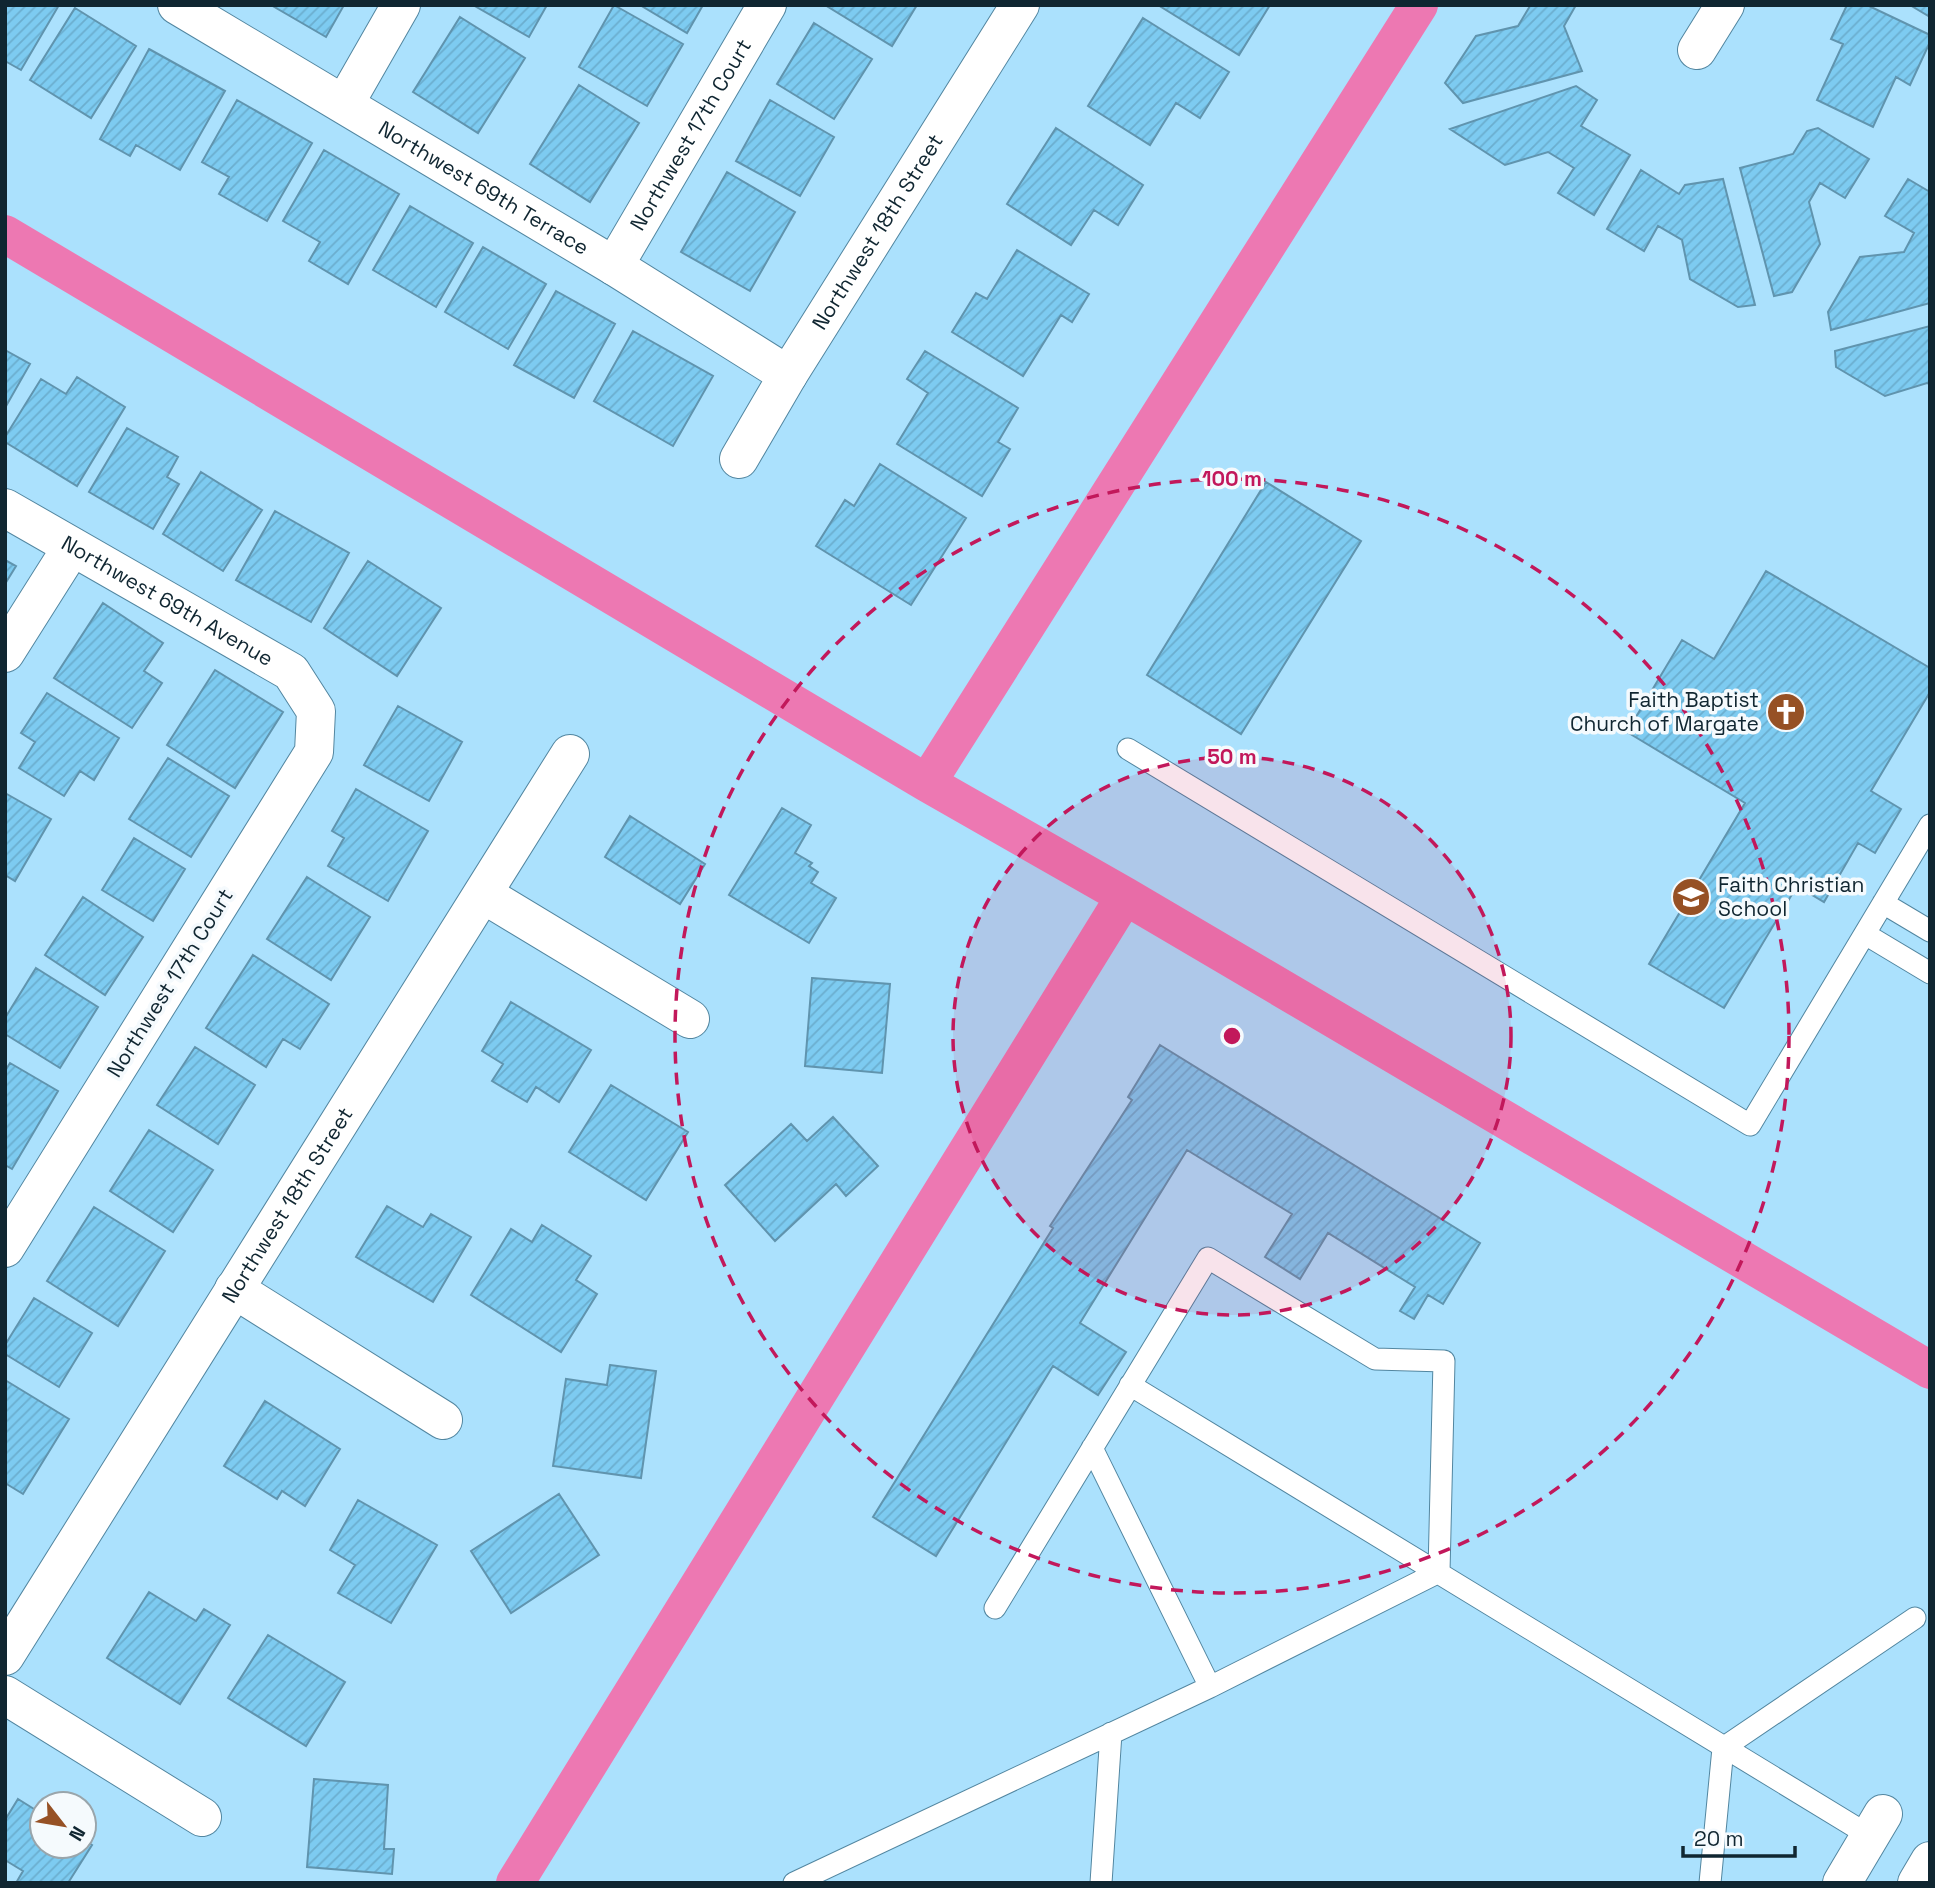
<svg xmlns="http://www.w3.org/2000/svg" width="1935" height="1888" viewBox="0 0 1935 1888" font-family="'Space Grotesk',sans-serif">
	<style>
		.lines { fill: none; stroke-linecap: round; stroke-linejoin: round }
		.canal { stroke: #ed78b2; stroke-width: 38 }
		.building { fill: url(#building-hatch); stroke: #6094ae; stroke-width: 2 }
		.service-casing { stroke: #5286a0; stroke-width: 23 }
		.minor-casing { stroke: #5286a0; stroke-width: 40 }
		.secondary-casing { stroke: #5286a0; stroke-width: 40 }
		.service { stroke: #fff; stroke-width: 21 }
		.minor { stroke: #fff; stroke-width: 38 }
		.secondary { stroke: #fff; stroke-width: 38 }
		.ring { fill: none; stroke: #c2185b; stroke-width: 3.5; stroke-dasharray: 12 9 }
		.labels { text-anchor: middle; stroke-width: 7; stroke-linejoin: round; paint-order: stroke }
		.street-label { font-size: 21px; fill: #102631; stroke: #f5fafd }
		.poi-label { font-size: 21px; fill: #102631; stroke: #f5fafd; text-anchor: end }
		.centre { fill: #c2185b; stroke: #f5fafd; stroke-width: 3.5 }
		.ring-label { font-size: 21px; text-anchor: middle; font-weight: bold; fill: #c2185b; stroke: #f5fafd; stroke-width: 7; stroke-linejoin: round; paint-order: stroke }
	</style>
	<defs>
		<pattern id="building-hatch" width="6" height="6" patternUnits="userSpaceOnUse" patternTransform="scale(1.75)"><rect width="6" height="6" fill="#7dcbf1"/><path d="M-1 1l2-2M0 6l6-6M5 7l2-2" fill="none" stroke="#6baecf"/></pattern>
	</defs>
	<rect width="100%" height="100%" fill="#abe1fd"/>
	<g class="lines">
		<!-- canal -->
		<path class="canal" d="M5,234L927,783L1125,896L1930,1370
			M927,783L1419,5
			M515,1883L1125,896"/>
	</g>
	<!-- building -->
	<path class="building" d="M5,5H59L21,70L5,61Z
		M271,5H344L326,37Z
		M473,5H547L529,37Z
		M614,5L683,44L647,106L579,67Z
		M640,5H703L687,33Z
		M825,5H917L892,46Z
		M1158,5H1270L1239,55Z
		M1528,5H1576L1564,26L1582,71L1463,103L1445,83L1476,36L1518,26L1530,6Z
		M1847,5H1867L1930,35V42L1910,85L1896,77L1873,127L1817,100L1843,44L1831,39Z
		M1910,5H1930V17Z
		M75,8L136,46L91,118L30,80Z
		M460,17L525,58L478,133L413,92Z
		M1143,18L1229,72L1200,118L1176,103L1150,145L1088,106Z
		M814,23L872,59L834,119L777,84Z
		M149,49L225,91L180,170L136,145L130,156L100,139Z
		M579,85L639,123L590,202L530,164Z
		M1576,86L1597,100L1581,126L1630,155L1594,215L1558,193L1574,168L1548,152L1505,165L1450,129Z
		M237,100L312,143L267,221L219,194L229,177L202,162Z
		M770,100L834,137L800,196L736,161Z
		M1056,128L1143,185L1118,225L1094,210L1071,245L1007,204Z
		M1818,128L1869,159L1845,198L1820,183L1809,202L1820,244L1792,292L1774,296L1740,168L1793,154L1807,131Z
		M324,150L399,194L348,284L309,261L320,242L283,221Z
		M1641,170L1679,194L1685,185L1723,179L1755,305L1738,307L1690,279L1682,240L1658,226L1644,251L1607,229Z
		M727,172L795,212L750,291L681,252Z
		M1908,179L1930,192V303L1831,330L1828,312L1860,257L1904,252L1914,233L1885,216Z
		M410,206L473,243L436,307L373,270Z
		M483,247L546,284L508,349L445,312Z
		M1017,250L1089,294L1072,322L1061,315L1023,376L952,332L976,293L987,299Z
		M556,291L615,324L574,398L514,365Z
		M1930,326V384L1927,383L1885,396L1836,367L1835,351Z
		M633,331L713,376L673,446L594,401Z
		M5,350L30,364L5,408Z
		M925,351L1018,408L998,442L1010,449L982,496L897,444L928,393L907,379Z
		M77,377L125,407L77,486L5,442V437L41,379L66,394Z
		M127,428L178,457L167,477L179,484L153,529L89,492Z
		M880,464L966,518L911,605L816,546L845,500L854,506Z
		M201,472L262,510L223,571L163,534Z
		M1266,482L1361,541L1241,734L1147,675Z
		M275,511L349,553L311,622L236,580Z
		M5,560L16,566L5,584Z
		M368,561L441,608L397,676L324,628Z
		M1766,571L1930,668V692L1871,791L1901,809L1875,853L1858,843L1824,902L1797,886L1724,1008L1649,964L1745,803L1627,732L1682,640L1714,659Z
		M103,603L163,643L144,671L162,683L132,728L54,678Z
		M215,670L283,712L235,788L167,745Z
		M47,693L119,738L94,780L80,771L64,796L19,768L35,742L21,733Z
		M398,706L462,742L429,801L364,765Z
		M168,758L229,796L191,857L129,819Z
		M356,789L428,831L388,901L328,866L344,838L332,831Z
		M5,793L51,819L15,881L5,875Z
		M782,808L811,825L795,853L812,863L809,866L818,872L811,883L836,898L809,943L729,895Z
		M630,816L705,864L680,904L605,857Z
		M134,838L185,869L153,921L102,890Z
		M307,877L370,917L331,980L267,939Z
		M83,897L143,937L105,995L45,955Z
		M253,955L329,1004L300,1049L283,1039L266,1067L206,1028Z
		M36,968L98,1007L60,1068L5,1034V1018Z
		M812,978L890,984L882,1073L805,1066Z
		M511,1002L591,1050L559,1102L536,1087L527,1102L492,1081L503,1064L482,1051Z
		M1160,1045L1480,1243L1443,1304L1428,1295L1414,1319L1400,1311L1415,1287L1328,1233L1300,1279L1265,1257L1292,1214L1187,1150L1080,1323L1126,1352L1098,1395L1053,1366L936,1556L873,1517L1053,1228L1050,1226L1132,1100L1128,1097Z
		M195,1047L255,1085L218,1144L157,1105Z
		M10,1063L58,1091L12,1169L5,1165V1071Z
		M611,1085L688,1132L646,1200L569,1152Z
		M833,1117L878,1166L846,1196L836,1184L775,1241L725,1185L791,1124L807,1141Z
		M149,1130L213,1170L173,1232L110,1191Z
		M387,1206L423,1227L431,1214L471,1237L433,1302L356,1257Z
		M94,1207L165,1251L118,1326L47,1281Z
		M542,1225L591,1256L576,1280L597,1294L561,1352L471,1295L511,1229L532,1242Z
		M34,1298L92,1333L59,1387L5,1354V1345Z
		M610,1365L656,1371L641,1478L553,1466L566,1379L607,1385Z
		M5,1380L69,1419L23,1494L5,1483Z
		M265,1401L340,1449L305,1506L282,1491L277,1499L224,1466Z
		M559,1494L599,1555L511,1613L471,1551Z
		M358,1500L437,1545L391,1623L338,1593L355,1565L330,1550Z
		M149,1592L196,1621L204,1609L230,1625L180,1704L107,1658Z
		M268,1635L345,1682L306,1746L228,1698Z
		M314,1779L388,1785L384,1849H394L392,1874L307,1867Z
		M18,1799L42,1814V1846H84V1840L92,1845L68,1883H16L23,1871L5,1860V1820Z"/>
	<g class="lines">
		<defs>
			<path id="service" d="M1128,749L1750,1125L1930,825
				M1883,903L1930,931
				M1865,934L1930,973
				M1130,1385L1870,1836
				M1092,1448L1210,1687
				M794,1883L1210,1687L1439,1572L1444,1361L1375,1359L1208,1258L995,1608
				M1101,1883L1111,1733
				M1710,1883L1723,1748L1915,1618"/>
			<g id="minor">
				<path id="s1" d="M177,5L614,266L788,375"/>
				<path d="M1697,50L1725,5"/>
				<path d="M345,103L401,5"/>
				<path id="s2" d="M614,266L767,5"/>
				<path id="s3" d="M739,459L788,375L1020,5"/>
				<path id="s4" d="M5,508L291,672L316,711L314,752L5,1248"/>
				<path d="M5,653L72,547"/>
				<path d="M483,894L690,1019"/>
				<path d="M234,1289L443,1420"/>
				<path id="s5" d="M5,1656L570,754"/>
				<path d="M5,1695L202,1817"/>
				<path d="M1842,1883L1883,1814"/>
			</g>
			<path id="secondary" d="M1917,1883L1930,1861"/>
		</defs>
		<!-- service casing -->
		<use href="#service" class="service-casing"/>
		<!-- minor casing -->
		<use href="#minor" class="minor-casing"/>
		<!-- secondary casing -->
		<use href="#secondary" class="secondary-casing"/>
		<!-- service -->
		<use href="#service" class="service"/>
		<!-- minor -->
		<use href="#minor" class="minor"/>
		<!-- secondary -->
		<use href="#secondary" class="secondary"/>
	</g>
	<!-- distance rings -->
	<circle cx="1232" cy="1036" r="279" fill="#c2185b" fill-opacity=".12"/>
	<g class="ring">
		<circle cx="1232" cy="1036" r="279"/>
		<circle cx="1232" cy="1036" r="557"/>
	</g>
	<!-- icons -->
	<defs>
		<symbol id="church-disc" viewBox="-11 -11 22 22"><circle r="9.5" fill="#965125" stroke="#f5fafd"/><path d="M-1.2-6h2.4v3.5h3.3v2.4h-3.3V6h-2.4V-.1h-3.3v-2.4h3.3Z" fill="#fff"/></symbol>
		<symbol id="school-disc" viewBox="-11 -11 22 22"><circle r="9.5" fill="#965125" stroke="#f5fafd"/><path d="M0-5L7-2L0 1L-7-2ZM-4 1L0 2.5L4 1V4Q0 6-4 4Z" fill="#fff"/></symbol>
	</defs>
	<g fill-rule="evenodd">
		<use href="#church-disc" x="1764" y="690" width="44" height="44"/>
		<use href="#school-disc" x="1669" y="875" width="44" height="44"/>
	</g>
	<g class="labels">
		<!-- street labels -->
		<g class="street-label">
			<text dy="7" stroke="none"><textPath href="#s2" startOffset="152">Northwest 17th Court</textPath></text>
			<text dy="7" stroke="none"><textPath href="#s1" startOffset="357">Northwest 69th Terrace</textPath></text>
			<text dy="7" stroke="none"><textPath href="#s3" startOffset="266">Northwest 18th Street</textPath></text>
			<text dy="7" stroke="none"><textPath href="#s4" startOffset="187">Northwest 69th Avenue</textPath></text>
			<text transform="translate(170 983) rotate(-58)" y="7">Northwest 17th Court</text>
			<text dy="7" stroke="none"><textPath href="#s5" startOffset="532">Northwest 18th Street</textPath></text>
		</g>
		<!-- poi labels -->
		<g class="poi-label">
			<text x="1759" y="707">Faith Baptist<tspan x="1759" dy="24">Church of Margate</tspan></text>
			<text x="1718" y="892" text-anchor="start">Faith Christian<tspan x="1718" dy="24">School</tspan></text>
		</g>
	</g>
	<circle cx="1232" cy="1036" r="10" class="centre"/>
	<g class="ring-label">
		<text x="1232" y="486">100 m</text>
		<text x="1232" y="764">50 m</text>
	</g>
	<!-- border -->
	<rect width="1935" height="1888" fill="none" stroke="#102631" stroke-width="14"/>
	<!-- north arrow -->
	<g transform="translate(63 1825) rotate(121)"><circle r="33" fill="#f5fafd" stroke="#99a5ab" stroke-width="2"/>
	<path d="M0-5L12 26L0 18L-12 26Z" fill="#965125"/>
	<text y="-10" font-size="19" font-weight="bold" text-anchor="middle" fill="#102631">N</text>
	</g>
	<!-- scale -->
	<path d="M1683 1846v10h112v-10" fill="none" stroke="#102631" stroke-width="3.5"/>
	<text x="1694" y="1846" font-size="21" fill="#102631" stroke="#f5fafd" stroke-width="5" paint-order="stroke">20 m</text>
</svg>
